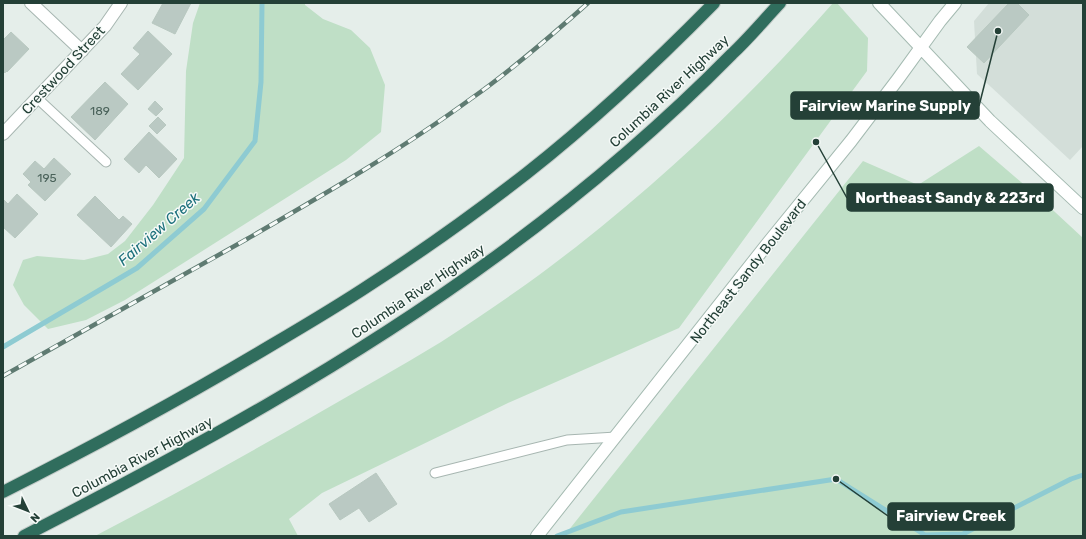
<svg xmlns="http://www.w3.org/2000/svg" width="1086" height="539" viewBox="0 0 1086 539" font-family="Rubik,sans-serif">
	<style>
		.built { fill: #d3ded9 }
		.green { fill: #bfdfc6 }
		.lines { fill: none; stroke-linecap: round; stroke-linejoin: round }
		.stream { stroke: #8ecbd2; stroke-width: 5 }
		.building { fill: #bac9c3; stroke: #b8c8c0 }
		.lane-casing { stroke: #a7b6b1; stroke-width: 11 }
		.street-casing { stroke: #a7b6b1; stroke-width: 14 }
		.secondary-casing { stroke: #a4bab1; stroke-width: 14 }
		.highway-casing { stroke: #c2cac7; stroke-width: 14 }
		.lane { stroke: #fff; stroke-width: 9 }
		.street { stroke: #fff; stroke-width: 12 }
		.secondary { stroke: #fff; stroke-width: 12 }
		.highway { stroke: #306d5d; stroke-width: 12 }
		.rail-casing { stroke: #5f7b72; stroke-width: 4.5 }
		.rail { stroke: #f6faf8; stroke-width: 3; stroke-dasharray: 9; stroke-linecap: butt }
		.labels { text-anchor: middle; stroke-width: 3; stroke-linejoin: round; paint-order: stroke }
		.number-label { font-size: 12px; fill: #4a625a }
		.street-label { font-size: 14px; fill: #244037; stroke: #f6faf8 }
		.water-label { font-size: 15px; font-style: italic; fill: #1e727d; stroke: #f6faf8 }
		.leader { fill: none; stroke: #244037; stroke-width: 1.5 }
		.callout-dot { fill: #244037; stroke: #f6faf8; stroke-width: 1.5 }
		.callout { fill: #244037; stroke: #244037; stroke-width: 1.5 }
		.callout-label { font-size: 15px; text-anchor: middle; font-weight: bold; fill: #fff }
	</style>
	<rect width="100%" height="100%" fill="#e5eeea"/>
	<!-- built -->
	<path class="built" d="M989,3H1083V146L1070,160L977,74L974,21Z"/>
	<!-- green -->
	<path class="green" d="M200,3H305V5L323,19L351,30L370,48L385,85L381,132L346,160L125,300L86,320L48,329L24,305L13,285L23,260L37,256L84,260L108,254L125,241L153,205L184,158L186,71L193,23Z
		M833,3H837L868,38L867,71L679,328L508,403L322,493L289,519L298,536H95C170,497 244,456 317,414C358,390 400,367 441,342C470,323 500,303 528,283C545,271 560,259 576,247C669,174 755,92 833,3Z
		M979,146L1042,200L1083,238V536H564L863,161L918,185Z"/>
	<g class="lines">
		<!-- stream -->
		<path class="stream" d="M3,347L137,268L204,209L255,141L261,82L262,3
			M557,536L621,512L836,479L925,535L963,534L1071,479L1083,475"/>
	</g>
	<!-- building -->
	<path class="building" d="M163,3H191L175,34L152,23Z
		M1009,3H1017L1029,15L984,63L967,47Z
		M148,31L172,54L138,90L121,74L140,54L133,48Z
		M11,32L29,49L7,72L6,71L5,73L3,71V40Z
		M105,82L128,104L95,140L71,117Z
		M155,101L163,109L156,116L148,109Z
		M158,117L166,125L157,134L149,126Z
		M149,132L177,159L159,178L146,165L139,173L124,159Z
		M54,158L71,174L45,201L28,185L31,182L23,174L35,161L44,169Z
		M17,194L38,214L15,238L3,227V199L8,204Z
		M95,196L119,220L123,216L132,224L111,247L77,215Z
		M376,473L397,504L369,522L359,508L340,520L329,504Z"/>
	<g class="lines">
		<defs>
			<path id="lane" d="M37,98L106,162
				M435,473L567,440L616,437"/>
			<path id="street" d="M31,3L82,51
				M3,134L105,26L121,3"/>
			<path id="secondary" d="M879,3L990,121L1083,208
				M537,536L768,243L851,141L898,79L940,21L955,3"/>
			<path id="highway" d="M3,492C94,446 183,398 270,346C304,326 338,306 371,284C424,250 477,212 527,173C593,121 655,63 714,3
				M24,536C187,452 350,364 498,255C581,194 660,127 732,54C749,38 764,20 780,3"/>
		</defs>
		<!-- lane casing -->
		<use href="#lane" class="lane-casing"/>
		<!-- street casing -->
		<use href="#street" class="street-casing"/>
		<!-- secondary casing -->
		<use href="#secondary" class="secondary-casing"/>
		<!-- highway casing -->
		<use href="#highway" class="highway-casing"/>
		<!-- lane -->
		<use href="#lane" class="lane"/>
		<!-- street -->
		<use href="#street" class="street"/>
		<!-- secondary -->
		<use href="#secondary" class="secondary"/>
		<!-- highway -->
		<use href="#highway" class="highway"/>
		<defs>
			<path id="rail" d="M3,376C84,330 166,285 247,239C323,195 401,150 472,98C513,69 551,36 588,3"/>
		</defs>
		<!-- rail casing -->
		<use href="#rail" class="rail-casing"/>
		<!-- rail -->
		<use href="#rail" class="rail"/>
	</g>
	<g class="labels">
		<!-- number labels -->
		<g class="number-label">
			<text x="100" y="115">189</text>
			<text x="47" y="182">195</text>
		</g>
		<!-- street labels -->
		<g class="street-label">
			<text transform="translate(63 70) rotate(-47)" y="5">Crestwood Street</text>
			<text transform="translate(669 91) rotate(-43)" y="5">Columbia River Highway</text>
			<text transform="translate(748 271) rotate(-52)" y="5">Northeast Sandy Boulevard</text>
			<text transform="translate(418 291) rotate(-34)" y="5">Columbia River Highway</text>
			<text transform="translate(142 457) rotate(-28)" y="5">Columbia River Highway</text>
		</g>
		<!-- water labels -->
		<g class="water-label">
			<text transform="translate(159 229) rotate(-41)" y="5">Fairview Creek</text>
		</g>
	</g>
	<!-- callouts -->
	<path class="leader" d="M998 31L979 106M816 142L847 198M836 479L888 516"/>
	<g class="callout-dot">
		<circle cx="998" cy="31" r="4"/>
		<circle cx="816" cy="142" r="4"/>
		<circle cx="836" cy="479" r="4"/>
	</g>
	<g class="callout">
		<rect x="791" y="92" width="188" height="27" rx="4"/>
		<rect x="847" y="184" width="206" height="27" rx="4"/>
		<rect x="888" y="503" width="126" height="27" rx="4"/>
	</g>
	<g class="callout-label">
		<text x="885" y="111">Fairview Marine Supply</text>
		<text x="950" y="203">Northeast Sandy &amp; 223rd</text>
		<text x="951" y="521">Fairview Creek</text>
	</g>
	<!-- border -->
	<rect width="1086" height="539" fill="none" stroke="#244037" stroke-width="8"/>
	<!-- north arrow -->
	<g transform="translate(28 511) rotate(133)" stroke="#f6faf8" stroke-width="3" paint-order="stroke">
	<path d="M0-3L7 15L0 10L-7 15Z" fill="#244037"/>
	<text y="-6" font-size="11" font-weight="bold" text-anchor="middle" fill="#244037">N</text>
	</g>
</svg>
